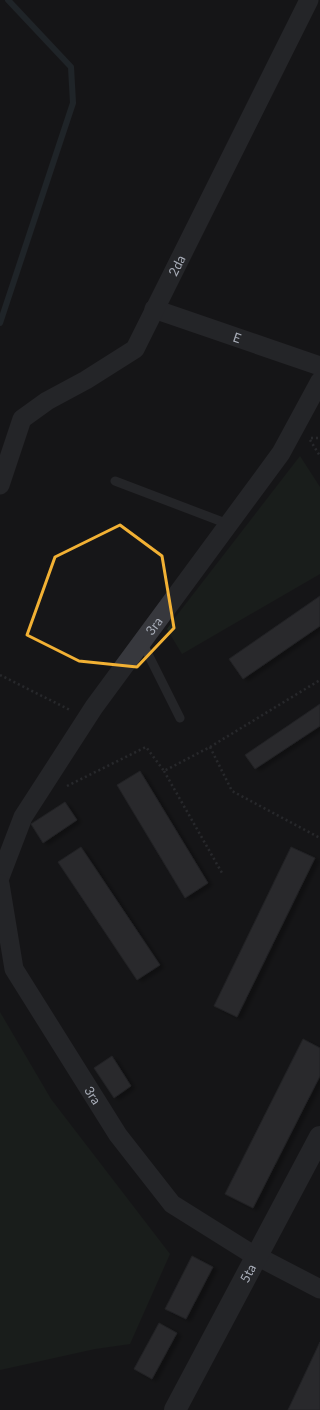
<svg xmlns="http://www.w3.org/2000/svg" width="320" height="1410" viewBox="0 0 320 1410" font-family="Lato,sans-serif">
	<style>
		.green { fill: #1e261f }
		.lines { fill: none; stroke-linecap: round; stroke-linejoin: round }
		.stream { stroke: #2c353c; stroke-width: 6 }
		.building { fill: #404145; stroke: #303034; filter: url(#shadow) }
		.path { stroke: #3d3f44; stroke-width: 2.5; stroke-dasharray: 2 3; stroke-linecap: butt }
		.service { stroke: #37383d; stroke-width: 9 }
		.minor { stroke: #37383d; stroke-width: 19 }
		.tertiary { stroke: #37383d; stroke-width: 22 }
		.marked { fill: none; stroke: #f2b134; stroke-width: 3; stroke-linejoin: round }
		.labels { text-anchor: middle; stroke-width: 4; stroke-linejoin: round; paint-order: stroke }
		.street-label { font-size: 13px; fill: #a8adb8; stroke: #111113 }
	</style>
	<defs>
		<filter id="shadow"><feDropShadow dx="4.5" dy="2.5" stdDeviation="2" flood-color="#0009"/></filter>
	</defs>
	<rect width="100%" height="100%" fill="#161618"/>
	<!-- green -->
	<path class="green" d="M300,456L320,487V574L182,654L167,629L174,619Z
		M0,1012L51,1099L170,1254L130,1344L95,1349L0,1370Z"/>
	<g class="lines">
		<!-- stream -->
		<path class="stream" d="M0,323L73,103L71,67L8,0"/>
	</g>
	<!-- building -->
	<path class="building" d="M320,596V626L243,679L229,659Z
		M320,704V726L255,769L245,755Z
		M140,771L208,883L185,898L117,785Z
		M65,802L77,820L43,843L31,824Z
		M81,847L160,965L137,980L58,862Z
		M291,847L315,858L237,1017L214,1006Z
		M303,1039L320,1048V1076L253,1208L225,1194Z
		M112,1056L131,1086L114,1098L94,1068Z
		M192,1256L213,1267L186,1319L165,1309Z
		M159,1323L177,1333L152,1379L134,1369Z
		M320,1342V1410H288Z"/>
	<g class="lines">
		<!-- path -->
		<path class="path" d="M311,438H320
			M310,440L320,456
			M0,675L70,710
			M210,747L232,791L320,838
			M164,771L222,873
			M67,786L146,747L164,771L210,747L320,680"/>
		<!-- service -->
		<path class="service" d="M115,481L228,524
			M142,642L180,718"/>
		<!-- minor -->
		<g class="minor">
			<path id="s1" d="M154,309L320,366"/>
			<path id="s2" d="M0,485L22,419L47,401L86,380L135,349L309,0"/>
			<path id="s3" d="M0,877L23,817L94,707L281,453L320,381"/>
			<path id="s4" d="M0,884L14,969L118,1135L172,1204L247,1251L320,1289"/>
		</g>
		<!-- tertiary -->
		<path class="tertiary" id="s5" d="M175,1410L320,1137"/>
	</g>
	<!-- marked area -->
	<path d="M0 0H320V1410H0ZM120,525L162,556L174,628L137,667L79,661L27,635L55,557Z" fill="#161618" fill-opacity=".55" fill-rule="evenodd"/>
	<path class="marked" d="M120,525L162,556L174,628L137,667L79,661L27,635L55,557Z"/>
	<g class="labels">
		<!-- street labels -->
		<g class="street-label">
			<text dy="5" stroke="none"><textPath href="#s2" startOffset="296">2da</textPath></text>
			<text dy="5" stroke="none"><textPath href="#s1" startOffset="88">E</textPath></text>
			<text dy="5" stroke="none"><textPath href="#s3" startOffset="296">3ra</textPath></text>
			<text dy="5" stroke="none"><textPath href="#s4" startOffset="235">3ra</textPath></text>
			<text dy="5" stroke="none"><textPath href="#s5" startOffset="155">5ta</textPath></text>
		</g>
	</g>
</svg>
